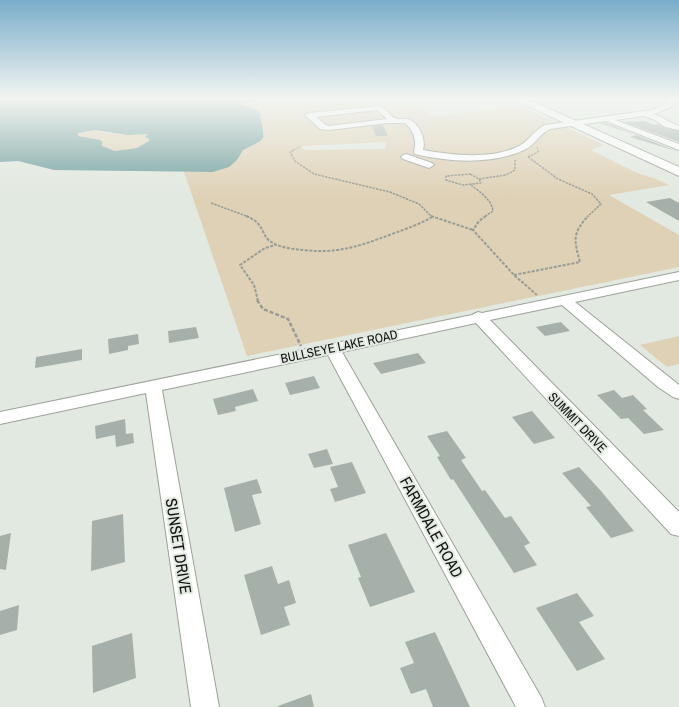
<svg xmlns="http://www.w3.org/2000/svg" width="679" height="707" viewBox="0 0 679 707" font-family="'Archivo Narrow',sans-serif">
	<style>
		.green { fill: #dfd1b6; fill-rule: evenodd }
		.water { fill: #75a2a0; fill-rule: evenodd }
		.building { fill: #a5b0ab }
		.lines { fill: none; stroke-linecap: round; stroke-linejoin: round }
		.minor-casing { stroke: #9ca29a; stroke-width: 2 }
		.major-casing { stroke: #9ca29a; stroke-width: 2 }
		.path-far3 { stroke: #979c95; stroke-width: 1; stroke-dasharray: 2 1; stroke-linecap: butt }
		.path-far2 { stroke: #979c95; stroke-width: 1.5; stroke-dasharray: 2.5 1; stroke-linecap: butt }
		.path-far1 { stroke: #979c95; stroke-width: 2; stroke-dasharray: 3 1.5; stroke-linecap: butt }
		.path { stroke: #979c95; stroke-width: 2.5; stroke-dasharray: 4 2; stroke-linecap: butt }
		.minor { fill: #fff; fill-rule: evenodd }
		.major { fill: #fff; fill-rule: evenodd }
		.labels { text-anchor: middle; stroke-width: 4; stroke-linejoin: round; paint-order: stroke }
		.street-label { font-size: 13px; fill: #0f110e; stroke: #e2e9e0 }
		.near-street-label { font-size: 16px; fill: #0f110e; stroke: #e2e9e0 }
	</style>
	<rect width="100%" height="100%" fill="#e2e9e0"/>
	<!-- green -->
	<path class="green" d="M269,98H417L404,99L432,116L521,106L604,145L591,150L637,173L656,179L669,185L609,195L679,235V267L247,356L184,172H213L237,160L243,150L264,134L260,115L261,114L258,111L242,104ZM387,142L385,149L304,150L301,146Z
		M95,130L109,133L148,134L146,137L150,138L149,141L137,148L122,150L115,151L102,146L100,140L78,136V133Z
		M679,336V364L667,367L640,345Z"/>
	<!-- water -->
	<path class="water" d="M0,98H269L242,104L258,111L261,114L260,116C266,143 266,138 243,150L237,160L229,167L213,172L54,170L18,161L0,162ZM95,130L128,135L148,134L145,137L149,139V141L137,148L122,150L115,151L102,146V142L100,140L78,136V133Z"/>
	<!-- building -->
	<path class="building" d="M645,121L655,125L658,124L665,128L679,131V142L624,122Z
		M600,123H606L679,152L630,137L636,135Z
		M381,125L384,127L388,136H376L372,126Z
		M670,198L679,203V221L646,202Z
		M561,322L570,331L545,336L536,327Z
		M196,327L199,338L169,343L168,331Z
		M138,334L139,344L128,346V350L109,354L108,339Z
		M82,349V360L35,368L36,357Z
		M418,353L426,363L381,374L373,363Z
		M314,376L320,388L290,395L285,383Z
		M253,389L258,401L235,407L236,411L218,415L213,399Z
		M614,390L622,398L633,395L647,409L643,410L664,430L644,434L628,418L621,419L597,395Z
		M532,411L555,438L534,444L512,417Z
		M125,419L126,434L133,433L134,443L116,447L115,435L96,439L95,426Z
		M447,431L466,458L461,460L482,491L485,490L505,518L511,516L530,543L524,546L537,565L514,573L453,479L451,480L437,457L440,456L427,436Z
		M327,449L333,464L314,468L308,454Z
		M352,462L366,493L335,502L330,489L338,487L330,467Z
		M579,467L601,491L634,531L611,538L586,507L591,506L562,473Z
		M257,479L262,493L252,495L261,524L235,532L224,488Z
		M123,514L125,562L91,571L92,521Z
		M11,533L6,570L0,569V536Z
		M386,533L415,592L370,607L358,578L361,577L348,545Z
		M272,566L278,584L289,580L296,603L284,607L290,625L261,635L244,575Z
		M577,593L594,616L579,622L605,659L577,671L536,608Z
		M19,605L17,630L0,635V611Z
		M435,632L470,707H433L426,689L411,694L400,668L414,663L405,642Z
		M132,633L136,678L93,693L92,646Z
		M311,694L314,707H278V706Z"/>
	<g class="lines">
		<defs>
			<path id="minor" d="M668,98H675L671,107L654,114C663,117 670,123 679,126V130L665,127L655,120L644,116L615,120L679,144V150L606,121L550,129C539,134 534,146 524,150C492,165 448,162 415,154L414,152C417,140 414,131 405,123H387L329,130L320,129L305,115L309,113L379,106C386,108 390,117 397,119C401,120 406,117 410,120C420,125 426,140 423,150C452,155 491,160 519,146C529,141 534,130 545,125L652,110L665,104ZM377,110L387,119L329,126L326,125L316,117Z
				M406,154L432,163L434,165L429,168L403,159L401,157L403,155Z
				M679,272V280L575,302L679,385V399L673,397L658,387L562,305L490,320L679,512V536L671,534L476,323L342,352L541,697L545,707H516L328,355L162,390L219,707H191L146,393L0,424V412L472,315L478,312L482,313Z"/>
			<path id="major" d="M513,98H525L679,167V176L515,100Z"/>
		</defs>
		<!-- minor casing -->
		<use href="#minor" class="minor-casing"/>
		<!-- major casing -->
		<use href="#major" class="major-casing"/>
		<!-- path-far3 -->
		<path class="path-far3" d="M537,147L538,151
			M292,151L301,146"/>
		<!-- path-far2 -->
		<path class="path-far2" d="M294,150L290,152L295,161L314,174L390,192L419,204L432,217
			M528,157L538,152L539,150
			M528,157L558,179L592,194L601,204L587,217
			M470,174L479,179L481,183L463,185L446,180V176Z
			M479,179L506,175L515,170V161L517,160
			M471,185C479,191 492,200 493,211L484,217
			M211,203L249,217"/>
		<!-- path-far1 -->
		<path class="path-far1" d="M246,216C267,224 260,237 273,243C282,248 293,249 303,250C338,254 360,246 392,234C406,229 420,224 432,217
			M431,216L473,230
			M486,216L479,221L473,230L514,275L537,295
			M514,275L580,262C574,240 572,234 588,216
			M258,301L254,285L240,265L265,248L276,245"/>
		<!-- path -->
		<path class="path" d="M257,300L263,309L288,319L301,346"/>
		<!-- minor -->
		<use href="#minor" class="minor"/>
		<!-- major -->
		<use href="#major" class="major"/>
	</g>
	<!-- sky -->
	<linearGradient id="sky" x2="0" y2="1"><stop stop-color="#7aadcb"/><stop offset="0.5" stop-color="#f2f5f1"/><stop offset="1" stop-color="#f2f5f1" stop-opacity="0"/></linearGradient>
	<rect width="679" height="197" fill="url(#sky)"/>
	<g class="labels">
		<!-- street labels -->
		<g class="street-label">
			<text transform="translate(339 346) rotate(-12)" y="5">BULLSEYE LAKE ROAD</text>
			<text transform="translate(578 422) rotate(46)" y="5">SUMMIT DRIVE</text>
		</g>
		<!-- near-street labels -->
		<g class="near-street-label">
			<text transform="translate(432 527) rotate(61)" y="6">FARMDALE ROAD</text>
			<text transform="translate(179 546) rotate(81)" y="6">SUNSET DRIVE</text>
		</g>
	</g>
</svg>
